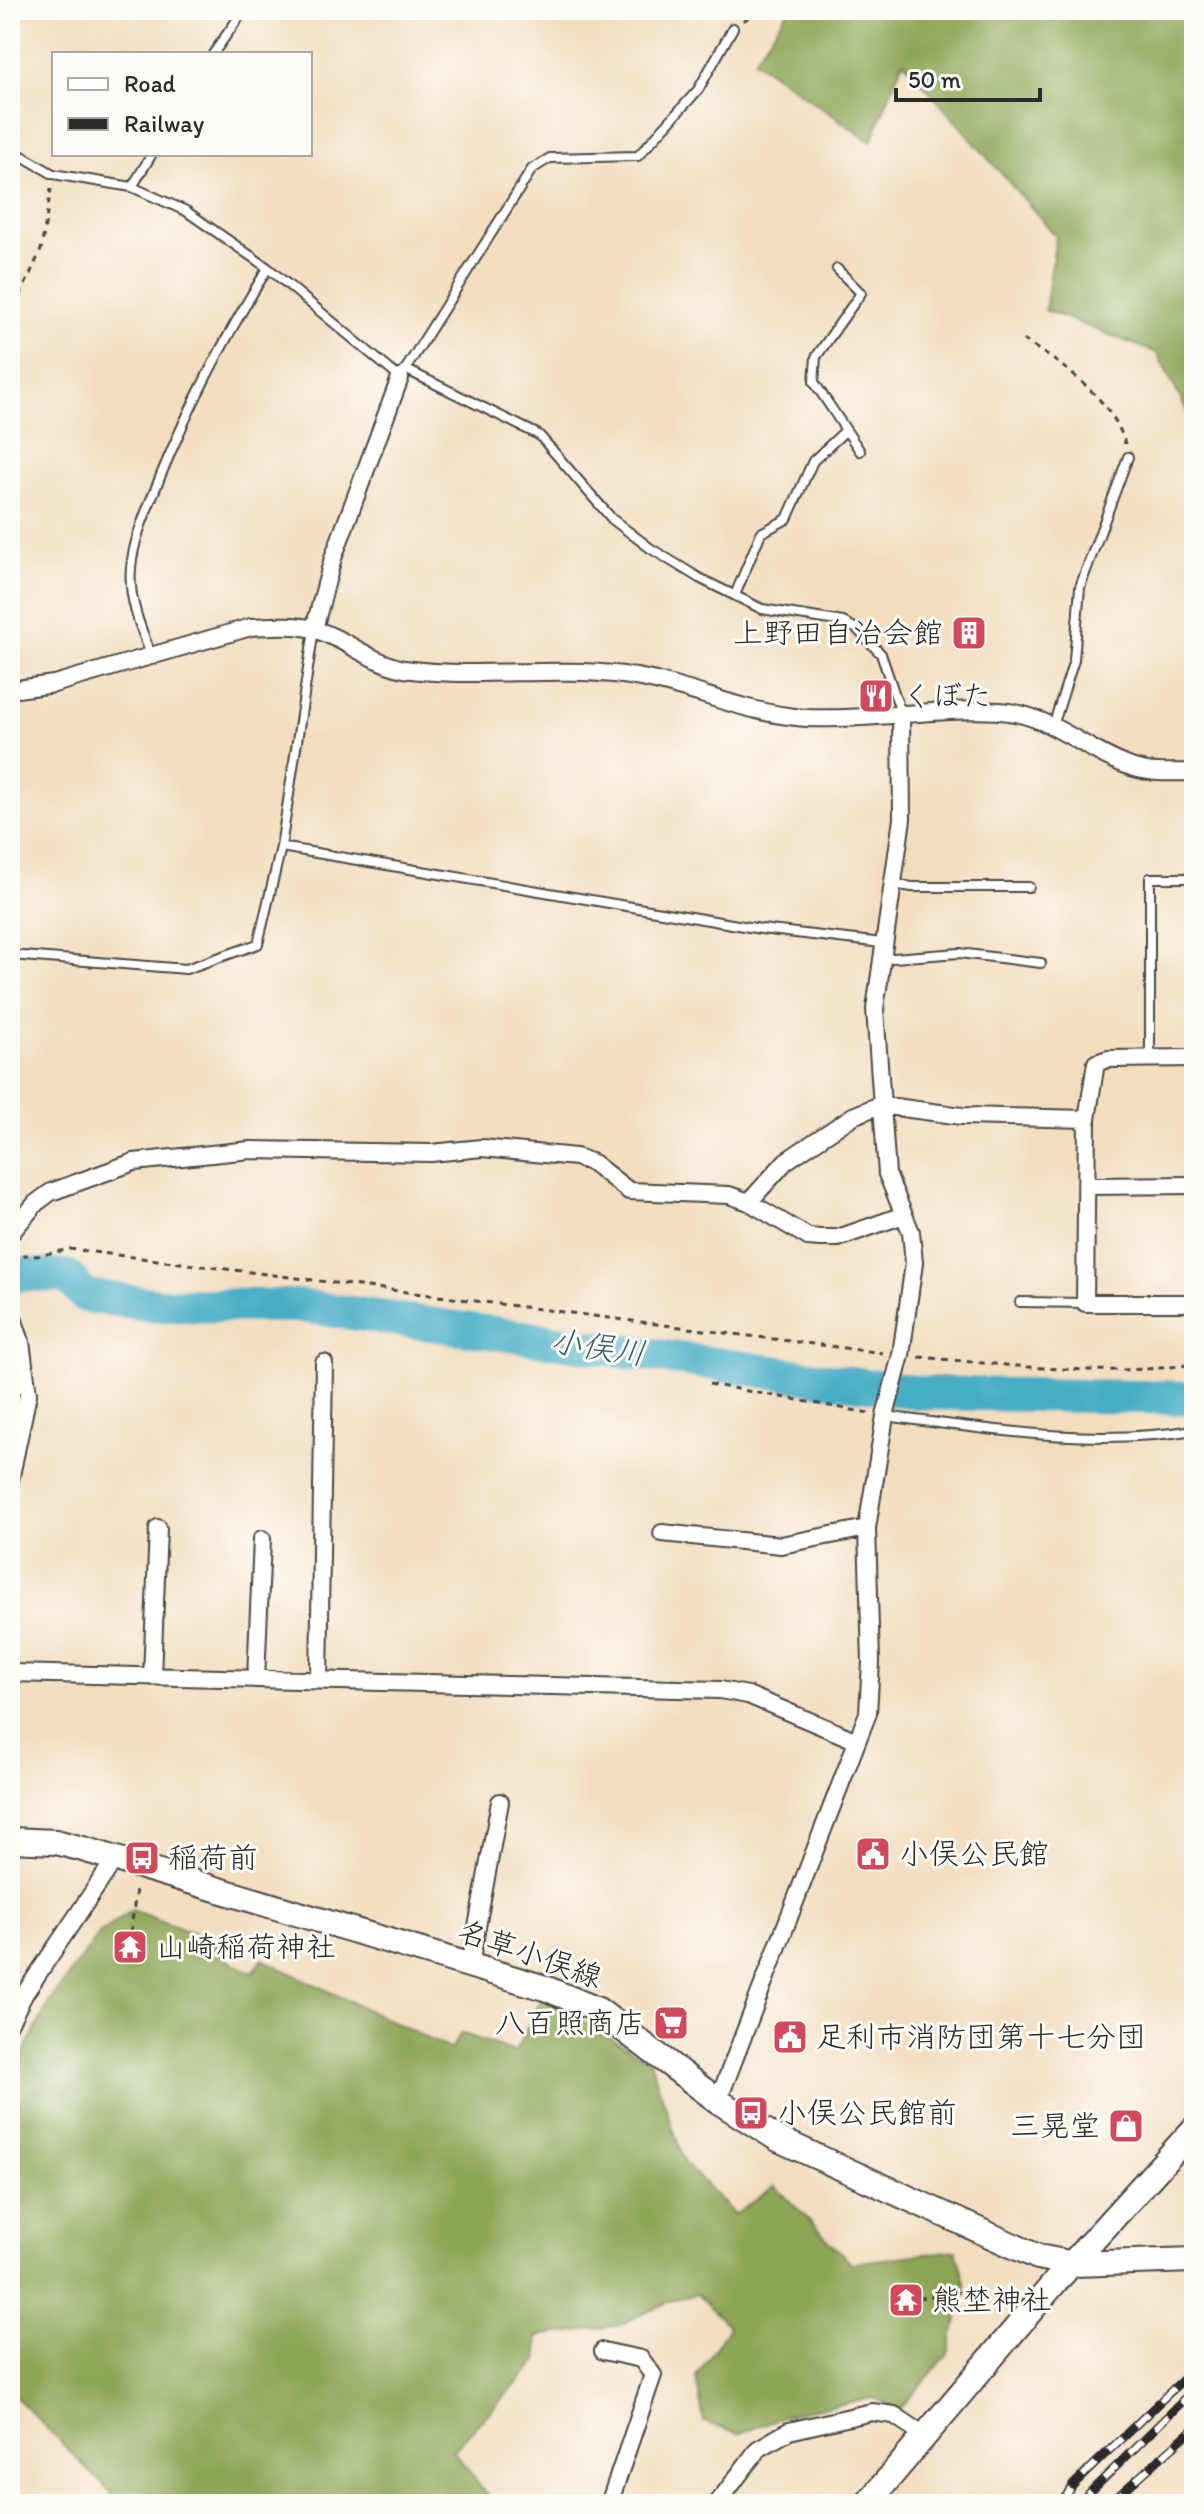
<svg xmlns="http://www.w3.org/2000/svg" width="1204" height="2514" viewBox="0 0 1204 2514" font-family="Itim,'Klee One',sans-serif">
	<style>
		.forest { fill: #8da657; stroke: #5c6841; stroke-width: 2 }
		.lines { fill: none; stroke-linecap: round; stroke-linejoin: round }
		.river { stroke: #47adc6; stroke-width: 34 }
		.lane-casing { stroke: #494641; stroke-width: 12 }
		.street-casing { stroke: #494641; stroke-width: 20 }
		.secondary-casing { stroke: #494641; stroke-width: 28 }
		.path { stroke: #494641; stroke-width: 3; stroke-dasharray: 6 6; stroke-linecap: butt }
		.lane { stroke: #fff; stroke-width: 8 }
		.street { stroke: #fff; stroke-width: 16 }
		.secondary { stroke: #fff; stroke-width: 24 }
		.rail-casing { stroke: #2b2b2b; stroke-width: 9 }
		.rail { stroke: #fdfcf7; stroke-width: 6; stroke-dasharray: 18; stroke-linecap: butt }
		.labels { text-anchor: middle; stroke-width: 6; stroke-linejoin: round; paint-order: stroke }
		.poi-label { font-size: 30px; fill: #2b2b2b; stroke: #fdfcf7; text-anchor: start }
		.street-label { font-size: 30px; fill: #2b2b2b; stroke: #fdfcf7 }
		.water-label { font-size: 32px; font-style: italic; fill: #365f69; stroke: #fdfcf7 }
	</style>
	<rect width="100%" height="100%" fill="#fdfcf7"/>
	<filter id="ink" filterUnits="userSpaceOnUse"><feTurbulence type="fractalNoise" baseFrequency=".0125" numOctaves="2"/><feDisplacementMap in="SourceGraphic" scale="16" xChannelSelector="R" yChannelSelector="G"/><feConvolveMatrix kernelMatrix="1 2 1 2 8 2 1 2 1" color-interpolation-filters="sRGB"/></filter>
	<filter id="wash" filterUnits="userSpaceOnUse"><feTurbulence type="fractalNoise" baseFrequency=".006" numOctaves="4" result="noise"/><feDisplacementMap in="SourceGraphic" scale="32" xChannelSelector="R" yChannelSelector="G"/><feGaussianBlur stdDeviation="1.8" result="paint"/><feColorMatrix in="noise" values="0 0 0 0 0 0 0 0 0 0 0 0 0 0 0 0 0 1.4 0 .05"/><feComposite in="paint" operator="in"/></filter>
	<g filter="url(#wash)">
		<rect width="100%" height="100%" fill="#f3ddbf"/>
		<!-- forest -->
		<path class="forest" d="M789,10H1194V425L1157,353L1045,310L1056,236L903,61L871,142L754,60Z
			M132,1910L225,1945V1959L252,1973L262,1959L451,2050L461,2033L515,2052L542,1998L650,2061L685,2163L735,2215L775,2186L851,2263L956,2250L966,2286L948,2354L899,2410L874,2398L792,2413L738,2434L704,2422L696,2377L729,2327L697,2294L675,2299L617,2326L537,2336L538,2361L453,2450L494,2504H122L10,2391V2162L16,2067L50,2001L100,1933Z"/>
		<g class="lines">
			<!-- river -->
			<path class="river" d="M10,1274L67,1276L85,1296L159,1305L301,1306L923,1393L1194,1398"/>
		</g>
	</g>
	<g filter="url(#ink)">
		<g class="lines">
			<defs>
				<path id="lane" d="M213,54L244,10
					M10,149L53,174L132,187L186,211L268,268L400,378L532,169L550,158L638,156L698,90L733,28
					M132,187L152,154
					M837,269L861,293L816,357L814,382L860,451
					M407,370L539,435L612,519L650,548L699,578L762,609L843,622L857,629L881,654L901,713
					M735,595L761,533L787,519L813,461L845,431
					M152,657C141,629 128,599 131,568C134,535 149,506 161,475C191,402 226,335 268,268
					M1053,726L1074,660L1080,587L1128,457
					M281,847L761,929L882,943
					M893,884L912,887H1029
					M10,955L186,969L258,944L281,847L314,629
					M880,959L959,953L1041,963
					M1150,1058V878H1194
					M1020,1302L1085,1303
					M885,1416C987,1429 1092,1447 1194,1430"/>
				<path id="street" d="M314,629L333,558L400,378
					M10,690L54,684L251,627C271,626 293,624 313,629C345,638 370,662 404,669C476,679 550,666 623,675C686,683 742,714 806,718C870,721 935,707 1000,711C1051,714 1087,753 1134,768C1153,774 1174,772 1194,772
					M1194,1058L1108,1059L1096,1063L1087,1119L1085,1303H1194
					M1089,1186L1194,1185
					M749,1202L786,1161L853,1116L880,1105L962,1116L1087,1119
					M10,1234L36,1203L51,1192L134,1162L250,1150L431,1153L482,1148L576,1157L593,1163L629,1191L729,1195L749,1202L808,1237L820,1238H838L901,1216
					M10,1309L21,1342L28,1394L10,1480
					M662,1533L781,1545L867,1528
					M10,1673L720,1690L748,1695L857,1741
					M152,1677L158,1528
					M256,1679L262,1539
					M319,1680L324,1363
					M470,1965L500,1802
					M10,2022L25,1993L115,1859
					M718,2101L868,1713L871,1662L867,1528L885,1416L901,1355L914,1263L911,1232L887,1174L875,1009L902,819L901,713
					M603,2351L641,2359L653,2375L609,2504
					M717,2504L758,2449L789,2431L872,2412L894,2415L924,2435"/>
				<path id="secondary" d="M10,1840L56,1842L83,1849L545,1988L598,2010L718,2101L778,2139L1038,2257L1074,2264L1194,2260
					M867,2504L1056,2281L1194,2129"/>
			</defs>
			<!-- lane casing -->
			<use href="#lane" class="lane-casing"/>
			<!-- street casing -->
			<use href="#street" class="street-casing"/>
			<!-- secondary casing -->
			<use href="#secondary" class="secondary-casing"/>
			<!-- path -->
			<path class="path" d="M743,21L760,10
				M10,318L41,250L51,189
				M1023,340C1060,362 1114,400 1125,444
				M10,1254L37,1256L70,1249L883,1353
				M919,1357C1011,1365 1102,1378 1194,1364
				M709,1384L869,1413
				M131,1932L136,1888
				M918,2298L967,2291"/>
			<!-- lane -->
			<use href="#lane" class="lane"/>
			<!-- street -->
			<use href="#street" class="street"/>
			<!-- secondary -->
			<use href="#secondary" class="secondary"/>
			<defs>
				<path id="rail" d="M1061,2504L1073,2485L1194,2369
					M1078,2504L1194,2390
					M1109,2504L1194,2428"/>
			</defs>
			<!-- rail casing -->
			<use href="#rail" class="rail-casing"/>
			<!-- rail -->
			<use href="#rail" class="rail"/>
		</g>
	</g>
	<!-- icons -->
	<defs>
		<symbol id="building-square" viewBox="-11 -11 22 22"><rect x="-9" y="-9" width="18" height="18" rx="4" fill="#d1495b" stroke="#fdfcf7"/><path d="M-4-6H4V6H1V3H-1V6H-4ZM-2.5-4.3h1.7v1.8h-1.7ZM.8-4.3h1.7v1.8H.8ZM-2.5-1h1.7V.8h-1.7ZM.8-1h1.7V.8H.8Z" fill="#fff"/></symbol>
		<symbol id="restaurant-square" viewBox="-11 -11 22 22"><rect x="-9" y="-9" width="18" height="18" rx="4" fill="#d1495b" stroke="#fdfcf7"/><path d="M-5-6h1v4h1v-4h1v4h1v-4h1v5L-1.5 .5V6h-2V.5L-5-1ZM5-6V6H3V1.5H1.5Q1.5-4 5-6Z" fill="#fff"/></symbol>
		<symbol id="civic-square" viewBox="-11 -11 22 22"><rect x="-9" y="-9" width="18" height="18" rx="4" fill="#d1495b" stroke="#fdfcf7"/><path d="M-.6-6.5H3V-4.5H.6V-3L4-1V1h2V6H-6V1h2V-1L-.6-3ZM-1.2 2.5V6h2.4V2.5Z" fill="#fff"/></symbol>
		<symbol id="bus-square" viewBox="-11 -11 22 22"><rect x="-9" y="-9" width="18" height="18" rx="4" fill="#d1495b" stroke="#fdfcf7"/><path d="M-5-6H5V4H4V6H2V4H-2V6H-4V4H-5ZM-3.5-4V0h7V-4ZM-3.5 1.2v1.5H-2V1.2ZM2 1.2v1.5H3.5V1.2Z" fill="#fff"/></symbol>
		<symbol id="temple-square" viewBox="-11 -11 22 22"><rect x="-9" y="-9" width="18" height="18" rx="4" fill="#d1495b" stroke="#fdfcf7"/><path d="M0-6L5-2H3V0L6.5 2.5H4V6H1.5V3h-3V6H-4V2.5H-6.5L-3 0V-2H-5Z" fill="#fff"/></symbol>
		<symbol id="supermarket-square" viewBox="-11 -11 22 22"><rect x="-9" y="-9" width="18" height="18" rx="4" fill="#d1495b" stroke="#fdfcf7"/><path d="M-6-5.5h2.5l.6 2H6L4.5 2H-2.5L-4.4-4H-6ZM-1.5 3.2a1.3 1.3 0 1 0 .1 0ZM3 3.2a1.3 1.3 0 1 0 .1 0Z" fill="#fff"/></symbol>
		<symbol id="shop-square" viewBox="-11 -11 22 22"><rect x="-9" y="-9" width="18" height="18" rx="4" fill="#d1495b" stroke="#fdfcf7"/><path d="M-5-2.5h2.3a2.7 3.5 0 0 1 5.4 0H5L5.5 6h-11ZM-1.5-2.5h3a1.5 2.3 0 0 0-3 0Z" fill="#fff"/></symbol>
	</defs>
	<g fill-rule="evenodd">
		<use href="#building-square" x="949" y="613" width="40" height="40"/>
		<use href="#restaurant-square" x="856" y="676" width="40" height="40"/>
		<use href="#civic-square" x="853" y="1834" width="40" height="40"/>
		<use href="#bus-square" x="122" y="1838" width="40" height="40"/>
		<use href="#temple-square" x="110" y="1927" width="40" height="40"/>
		<use href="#supermarket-square" x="651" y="2003" width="40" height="40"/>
		<use href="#civic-square" x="770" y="2017" width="40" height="40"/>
		<use href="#bus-square" x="731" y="2093" width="40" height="40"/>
		<use href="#shop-square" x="1106" y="2106" width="40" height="40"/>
		<use href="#temple-square" x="886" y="2280" width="40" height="40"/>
	</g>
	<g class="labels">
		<!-- poi labels -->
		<g class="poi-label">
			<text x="943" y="643" text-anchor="end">上野田自治会館</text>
			<text x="902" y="706">くぼた</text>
			<text x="899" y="1864">小俣公民館</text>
			<text x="168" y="1868">稲荷前</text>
			<text x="156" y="1957">山崎稲荷神社</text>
			<text x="645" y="2033" text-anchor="end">八百照商店</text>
			<text x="816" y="2047">足利市消防団第十七分団</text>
			<text x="777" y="2123">小俣公民館前</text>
			<text x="1100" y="2136" text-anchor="end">三晃堂</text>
			<text x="932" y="2310">熊埜神社</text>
		</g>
		<!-- street labels -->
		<g class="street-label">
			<text transform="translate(530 1954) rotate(19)" y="10">名草小俣線</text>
		</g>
		<!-- water labels -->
		<g class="water-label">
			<text transform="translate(598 1347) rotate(8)" y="11">小俣川</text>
		</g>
	</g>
	<!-- margin -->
	<rect width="1204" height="2514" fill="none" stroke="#fdfcf7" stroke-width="40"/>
	<!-- legend -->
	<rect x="52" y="52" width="260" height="104" fill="#fdfcf7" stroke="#a9a8a5" stroke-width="2"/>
	<rect x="68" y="78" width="40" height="12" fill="#ffffff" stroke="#a9a8a5" stroke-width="2"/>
	<text x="124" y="92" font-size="24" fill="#2b2b2b">Road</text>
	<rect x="68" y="118" width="40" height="12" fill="#2b2b2b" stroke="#a9a8a5" stroke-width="2"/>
	<text x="124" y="132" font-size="24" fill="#2b2b2b">Railway</text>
	<!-- scale -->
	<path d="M896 88v12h144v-12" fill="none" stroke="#2b2b2b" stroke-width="4"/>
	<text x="908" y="88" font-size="24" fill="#2b2b2b" stroke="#fdfcf7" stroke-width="6" paint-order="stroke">50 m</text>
</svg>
